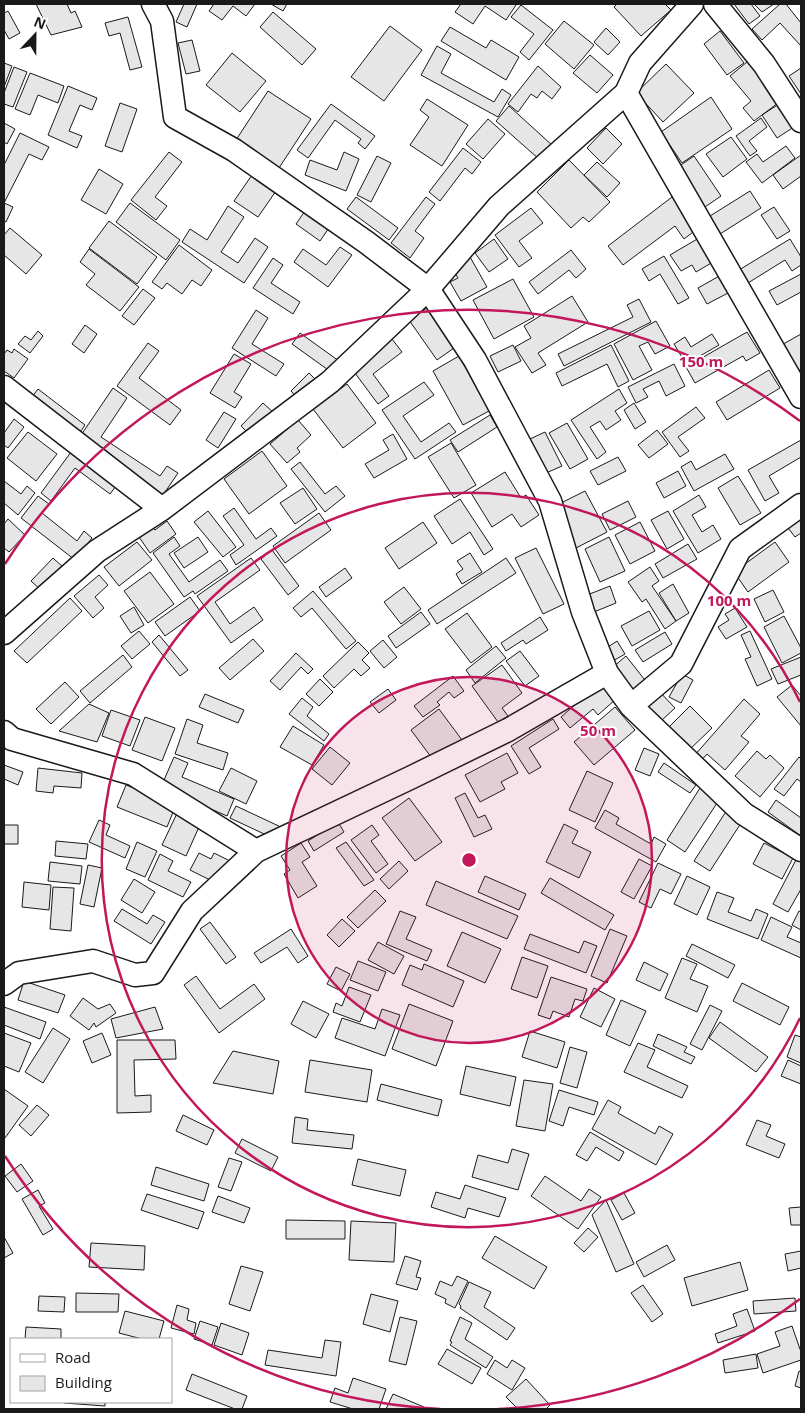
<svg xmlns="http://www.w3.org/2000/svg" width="805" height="1413" viewBox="0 0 805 1413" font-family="'Open Sans',sans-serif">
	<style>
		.building { fill: #e6e6e6; stroke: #1a1a1a }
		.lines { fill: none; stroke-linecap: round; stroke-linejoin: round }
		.minor-casing { stroke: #1a1a1a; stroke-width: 25 }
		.minor { stroke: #fff; stroke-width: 22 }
		.ring { fill: none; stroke: #c2185b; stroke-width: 2.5 }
		.centre { fill: #c2185b; stroke: #fff; stroke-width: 2.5 }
		.ring-label { font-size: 15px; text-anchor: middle; font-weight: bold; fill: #c2185b; stroke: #fff; stroke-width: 4; stroke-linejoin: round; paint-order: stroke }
	</style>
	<rect width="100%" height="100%" fill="#fff"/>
	<!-- building -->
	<path class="building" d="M36,4H67L71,13L75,11L82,27L51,35Z
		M184,4H197L187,27L176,22Z
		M214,4H255L246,16L233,6L222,20L209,11Z
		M271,4H287L283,11Z
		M461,4H515L516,5L506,20L485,6L473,24L455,12Z
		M617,4H665L671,10L641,36L614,7Z
		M734,4H751L760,16L749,24Z
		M756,4H774L762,12L755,5Z
		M780,4H786L801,23V46L780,23L762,40L752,29Z
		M521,5L553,30L529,60L520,52L534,34L511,17Z
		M8,11L20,33L9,39L4,30V13Z
		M273,12L316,49L302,65L260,27Z
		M128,17L142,67L130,70L120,33L109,36L105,23Z
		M564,21L594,45L574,69L545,44Z
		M390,26L422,50L384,101L351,77Z
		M450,27L486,48L491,40L519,57L506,80L441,41Z
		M606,28L620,42L608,55L594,42Z
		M720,31L744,63L727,75L704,44Z
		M192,40L200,71L186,74L178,43Z
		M437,46L451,54L441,73L494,102L502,89L511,95L498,117L421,75Z
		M232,53L266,81L240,112L206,85Z
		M590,55L613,75L597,93L573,73Z
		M753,57L782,100L754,121L743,108L751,101L730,76Z
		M4,63L12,66L4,87Z
		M666,64L694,93L663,122L636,93Z
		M538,66L561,87L552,99L542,91L537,98L531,94L518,112L508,104Z
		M14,67L27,72L13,107L4,104V93Z
		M801,68V94L789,76Z
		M30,73L64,86L58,103L38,95L30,115L15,109Z
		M68,86L97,98L92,110L80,105L69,131L82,136L77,148L48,135Z
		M268,91L311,119L277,171L234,143Z
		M711,97L732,129L682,163L661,132Z
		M427,99L468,125L442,166L410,145L429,117L420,110Z
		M782,102L797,125L777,138L762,115Z
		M120,103L137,109L122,152L105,146Z
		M331,104L375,136L365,149L358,143L361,139L335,120L308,158L297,150Z
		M509,106L553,146L540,160L496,121Z
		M761,118L767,127L749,141L757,151L750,156L736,136Z
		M488,119L505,134L483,159L466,144Z
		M4,123L15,129L7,144L4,142Z
		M606,128L622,144L603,164L587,148Z
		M20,133L49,147L42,160L29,154L4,203L13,207L6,222L4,221V165Z
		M731,137L747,159L723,177L706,154Z
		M786,146L795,158L762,183L746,162L757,154L763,162Z
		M463,148L481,162L472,174L465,168L440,201L429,192Z
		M169,152L182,162L155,197L167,206L156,220L131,200Z
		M344,152L359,159L346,191L305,175L310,160L337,170Z
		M801,155V176L783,189L773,175Z
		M377,156L391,163L371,202L357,195Z
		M694,156L721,196L702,209L675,169Z
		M569,160L610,202L589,222L583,217L571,228L537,192Z
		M597,162L620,183L607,197L584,175Z
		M99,169L123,184L106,214L81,200Z
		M252,175L276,191L258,217L234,201Z
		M750,191L761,208L720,234L710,216Z
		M356,197L398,228L389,240L347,209Z
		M426,197L435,204L415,231L424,238L410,258L391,243Z
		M672,197L697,229L684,239L675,226L623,265L608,246Z
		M130,203L180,240L166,260L116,222Z
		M228,206L244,217L221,252L238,263L255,238L268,247L244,283L182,242L190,229L207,240Z
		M774,207L790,231L777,239L761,215Z
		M307,208L331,225L320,241L296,224Z
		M531,208L543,223L519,241L532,258L519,267L495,235Z
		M109,221L157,257L137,284L89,248Z
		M10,228L42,255L26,274L4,255V235Z
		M704,235L718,259L696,272L692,265L681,271L670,255Z
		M494,239L508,259L489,272L475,253Z
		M790,239L801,257V265L792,271L785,260L748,283L739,270Z
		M179,245L212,270L201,286L192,280L182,294L167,283L162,289L152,282Z
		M340,247L352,255L328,287L294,262L303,249L326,265Z
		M89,249L139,287L120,311L86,285L95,274L80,262Z
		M571,250L586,269L576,278L569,270L538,294L529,282Z
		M664,256L689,298L678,304L660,274L649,281L642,269Z
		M470,257L487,287L461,301L450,282L458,278L451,267Z
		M273,258L283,265L271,283L300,302L293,314L253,288Z
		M801,274V292L777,305L769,291Z
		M721,275L730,292L707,304L698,288Z
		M513,279L534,317L494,339L473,300Z
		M143,289L155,298L134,325L122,316Z
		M572,296L588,322L538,353L546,365L532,373L515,347L531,338L524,326Z
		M639,299L651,322L564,366L558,354L633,317L627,305Z
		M427,308L454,348L437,360L409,320Z
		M256,310L268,318L252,344L284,364L276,376L232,348Z
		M656,321L670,346L655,354L648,342L639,346L652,370L633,380L614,344Z
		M85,325L97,334L84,353L72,344Z
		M38,331L43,336L30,353L18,344L25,336L31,340Z
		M747,332L760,353L746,361L743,356L695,383L686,367Z
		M300,333L339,361L331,372L292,344Z
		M712,334L719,345L686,364L674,344L685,337L691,347Z
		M801,334V369L794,374L778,347Z
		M392,339L402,352L373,374L389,396L378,404L352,369Z
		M148,343L159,351L139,378L181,410L170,425L117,386Z
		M513,345L521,361L498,372L490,356Z
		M611,345L629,381L618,387L607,364L562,386L556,373Z
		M14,349L28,359L14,378L4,371V354L7,350L12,353Z
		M234,354L251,364L234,392L242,397L235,408L210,393Z
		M459,356L489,411L463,425L433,371Z
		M674,364L685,386L666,396L659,381L643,389L648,397L636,403L628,387Z
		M769,370L780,388L727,420L716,402Z
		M309,373L318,382L299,400L291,391Z
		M424,382L434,395L403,416L421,442L449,423L456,432L415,459L382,410Z
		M347,384L376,423L343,448L313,409Z
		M113,388L127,398L101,437L160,476L167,466L178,473L161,498L77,441Z
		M38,389L85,425L79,434L32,397Z
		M619,389L627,403L615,411L621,420L606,430L600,421L590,427L606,452L597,459L571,420Z
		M263,403L274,413L251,436L241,426Z
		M634,403L646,422L635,429L624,410Z
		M696,407L705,418L678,437L689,451L680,457L662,432Z
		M224,412L236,419L218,448L206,440Z
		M490,415L497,427L458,452L450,440Z
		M14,419L24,427L8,448L4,445V433Z
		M298,420L311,435L297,448L300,452L287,463L270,444Z
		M567,423L588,459L570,469L549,433Z
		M657,430L668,444L649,458L638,445Z
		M28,432L57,454L36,481L7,458Z
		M545,432L562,466L546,473L530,439Z
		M393,434L407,459L374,478L365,464L389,450L383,440Z
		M801,440V457L769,476L779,493L765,501L748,470Z
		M451,443L476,485L454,498L428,457Z
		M74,448L119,482L110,494L75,468L51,501L41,493Z
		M262,451L287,486L249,514L224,479Z
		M725,454L734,469L694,491L681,467L691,461L696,470Z
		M618,457L626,471L598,485L590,471Z
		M300,462L325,494L336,486L345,496L325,512L291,469Z
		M678,471L686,486L664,498L656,483Z
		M505,472L521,498L526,495L539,515L521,527L512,514L492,527L471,493Z
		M738,476L761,513L740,525L718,488Z
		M4,481L21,494L27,486L35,493L18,515L4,503Z
		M303,488L317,509L295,524L280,503Z
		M585,491L607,532L576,548L555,506Z
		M699,495L706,507L692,515L702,532L713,525L721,539L698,553L673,511Z
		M38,496L49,504L42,513L77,541L84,531L92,538L75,560L21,518Z
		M460,499L493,549L484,555L470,532L452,544L434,516Z
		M628,501L636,517L610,530L602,514Z
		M234,508L256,539L271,528L277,536L236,565L230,555L244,545L223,516Z
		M208,511L236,547L223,557L194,522Z
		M668,511L684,539L667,549L651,520Z
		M319,513L331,530L285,563L273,546Z
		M801,513V533L795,537L785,524Z
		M8,519L25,535L9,552L4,548V524Z
		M167,521L176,534L150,553L139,537L153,528L155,530Z
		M423,522L437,543L399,569L385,548Z
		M640,522L655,551L630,564L615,535Z
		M174,537L180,546L169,554L189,582L220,560L228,571L195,594L193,591L184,597L153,553Z
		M198,537L208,552L184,568L174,553Z
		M609,537L625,571L600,582L585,549Z
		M137,542L152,560L119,586L104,567Z
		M775,542L789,562L748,592L734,572Z
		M688,544L697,559L663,578L655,564Z
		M536,548L564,604L543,614L515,558Z
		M272,550L299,586L288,595L261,559Z
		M470,553L482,572L462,584L456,574L463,569L457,561Z
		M53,558L64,568L42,591L31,581Z
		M251,558L260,570L215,602L230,624L254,607L263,620L231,643L197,596Z
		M506,558L516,573L437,624L428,610Z
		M650,567L659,581L652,586L676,621L665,629L646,599L642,602L628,582Z
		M345,568L352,578L326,597L319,587Z
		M150,572L174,604L148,623L124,591Z
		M99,575L108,585L95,597L104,608L93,618L74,596Z
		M673,584L689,613L676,621L659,593Z
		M610,586L616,603L589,614L582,597Z
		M404,587L421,609L401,624L384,602Z
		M773,590L784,612L765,622L754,599Z
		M313,591L356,641L346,649L312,608L301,617L293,608Z
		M190,597L200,611L165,636L155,622Z
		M70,598L82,611L27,663L14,651Z
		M134,607L144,625L131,633L120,616Z
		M735,608L747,627L726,639L718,627L729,620L725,614Z
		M649,611L660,630L632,646L621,626Z
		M421,612L430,624L396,648L388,636Z
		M467,613L492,647L471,663L445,629Z
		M784,616L801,648V653L782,663L764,627Z
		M540,617L548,630L526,644L523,640L506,651L501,643Z
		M139,631L150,644L132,659L121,646Z
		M750,631L772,679L757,686L745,659L751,657L741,635Z
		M665,632L672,644L643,662L635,650Z
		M159,635L188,670L180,676L152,642Z
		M253,639L264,651L230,680L219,668Z
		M383,640L397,657L384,668L370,651Z
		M617,641L625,654L613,661L605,649Z
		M358,642L369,653L362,660L370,668L361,676L354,669L334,688L323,676Z
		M496,646L506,658L475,683L466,670Z
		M520,651L539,676L525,686L506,661Z
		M296,653L313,669L308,674L301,667L280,690L270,681Z
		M123,655L132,667L90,703L80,691Z
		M626,656L648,684L634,695L612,668Z
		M801,657V675L778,684L771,669Z
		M502,665L522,693L502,708L508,716L498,722L472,686Z
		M682,674L693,680L681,703L669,697Z
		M453,676L464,691L454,698L449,692L437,702L440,705L423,717L414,706Z
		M320,679L333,692L319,706L306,694Z
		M65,682L79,697L51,724L36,709Z
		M601,682L616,699L598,715L593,709L570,728L561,717Z
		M792,685L801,696V726L777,697Z
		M656,688L675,708L661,721L642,701Z
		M388,689L396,700L379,713L370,702Z
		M205,694L244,710L238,723L199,707Z
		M302,698L313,707L307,716L329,734L324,741L289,714Z
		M744,699L760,714L741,736L749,742L725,770L707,754L700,762L694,756Z
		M89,704L109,713L97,742L59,731Z
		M690,706L712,728L687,752L666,730Z
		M615,707L635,730L594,765L574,742Z
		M439,709L462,740L434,761L411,730Z
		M111,710L140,720L130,746L102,736Z
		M145,717L175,728L162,761L132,750Z
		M187,719L203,725L197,743L228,753L223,770L175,754Z
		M553,719L559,729L529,748L541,767L529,774L511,746Z
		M293,726L324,745L312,765L280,747Z
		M330,747L350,763L332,785L312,769Z
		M644,748L659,754L650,776L635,770Z
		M757,751L766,759L770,755L784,768L760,797L735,776Z
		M507,753L518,773L501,782L505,789L480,802L465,775Z
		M174,757L188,763L182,777L234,799L227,816L161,787Z
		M799,757L801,759V782L797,779L784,796L774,789Z
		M664,763L696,785L690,793L658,772Z
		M4,765L23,772L18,785L4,779Z
		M38,768L82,773L81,788L54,786L53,793L36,791Z
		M231,768L257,781L246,804L219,791Z
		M587,771L613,783L595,822L569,810Z
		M126,785L176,805L167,827L117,807Z
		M700,788L719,800L685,852L667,840Z
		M465,793L478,818L485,815L492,829L474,837L455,798Z
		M409,798L442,842L415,861L382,818Z
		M776,800L801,818V836L768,812Z
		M236,806L283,828L277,840L230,818Z
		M180,807L203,818L186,856L162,845Z
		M605,810L619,818L616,824L651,844L654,837L666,844L656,862L595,828Z
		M727,810L743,820L710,871L694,861Z
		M99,820L110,825L106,835L130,846L125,858L89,842Z
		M338,822L344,832L314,851L308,841Z
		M564,824L578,831L572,843L591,852L579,878L546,862Z
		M4,825H18V844H4Z
		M372,825L379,835L371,841L388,864L376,873L351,840Z
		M56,841L88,844L86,859L55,856Z
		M137,842L157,851L145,877L126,869Z
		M346,842L374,880L364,886L336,848Z
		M301,843L310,857L302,862L317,886L298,898L284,874L290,870L281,856Z
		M764,843L793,858L782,879L753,864Z
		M199,853L211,859L214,853L230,861L218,884L190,870Z
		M160,854L173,861L168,871L191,882L183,897L148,880Z
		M797,858L801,860V889L788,912L773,904Z
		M639,859L652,866L634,899L621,892Z
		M399,861L408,871L389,889L380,879Z
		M50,862L82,866L80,884L48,881Z
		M658,863L681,874L671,894L660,889L651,908L639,902Z
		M88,865L102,868L94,907L80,904Z
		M485,876L526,894L519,910L478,892Z
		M687,876L710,887L697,915L674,904Z
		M550,878L614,915L605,930L541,893Z
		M134,879L155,892L142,913L121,900Z
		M436,881L518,916L507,939L426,905Z
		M24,882L51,885L49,910L22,907Z
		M53,887L74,888L71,931L50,929Z
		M375,890L386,901L358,928L347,917Z
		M717,892L734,898L728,912L751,921L756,909L768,914L758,939L707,919Z
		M122,909L147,924L153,915L165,922L151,944L114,921Z
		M400,911L416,917L406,939L432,950L427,961L386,944Z
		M799,911L801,912V930L792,925Z
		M771,917L792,927L787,937L801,943V958L761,940Z
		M342,919L355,931L339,947L327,935Z
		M210,922L236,957L226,964L200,929Z
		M291,929L308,956L298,963L287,947L261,963L254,953Z
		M610,929L627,936L607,983L591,976Z
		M462,932L501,949L485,983L447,966Z
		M530,934L579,953L584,941L597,946L586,973L524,949Z
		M378,942L404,956L394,974L368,960Z
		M692,944L735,965L728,978L686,956Z
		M522,957L548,966L537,998L511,989Z
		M682,958L697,964L690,979L708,986L697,1012L665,998Z
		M358,961L386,972L378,991L350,980Z
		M644,962L668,974L660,991L636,980Z
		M424,964L464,981L453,1007L402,985L410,965L422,970Z
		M336,967L350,974L341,991L327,984Z
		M196,976L220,1009L254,984L265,999L219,1033L184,985Z
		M551,977L587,989L583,1001L575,999L569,1017L553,1011L550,1019L538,1015Z
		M24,981L65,995L58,1013L18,1000Z
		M742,983L789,1007L780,1025L733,1001Z
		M349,987L371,995L360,1022L333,1012L336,1003L342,1006Z
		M594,988L615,999L601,1027L580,1017Z
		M83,998L98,1009L110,1004L116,1013L96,1027L94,1023L89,1030L70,1016Z
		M621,1000L646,1011L630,1046L606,1035Z
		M303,1001L329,1014L316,1038L291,1024Z
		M409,1004L453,1021L436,1066L392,1049Z
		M710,1005L722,1011L702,1050L690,1044Z
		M4,1007L46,1022L40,1039L4,1025Z
		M155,1007L163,1029L116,1038L111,1019Z
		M382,1009L400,1015L385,1056L335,1038L342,1018L375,1029Z
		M720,1022L768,1057L756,1072L709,1038Z
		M53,1028L70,1039L43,1083L25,1072Z
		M530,1031L565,1042L557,1068L522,1057Z
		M4,1033L31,1043L19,1072L4,1066Z
		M102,1033L111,1055L92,1063L83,1041Z
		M658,1034L687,1047L684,1052L695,1057L691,1064L653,1046Z
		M795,1035L801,1037V1063L787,1057Z
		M117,1040H175L176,1059L134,1060L135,1096L151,1095V1112L117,1113Z
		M638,1043L655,1050L647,1067L688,1086L682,1098L624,1072Z
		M570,1047L587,1052L577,1088L560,1083Z
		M233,1051L279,1061L273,1094L213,1083Z
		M310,1060L372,1070L367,1102L305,1092Z
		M788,1060L801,1066V1084L781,1076Z
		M466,1066L516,1077L510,1106L460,1094Z
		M524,1080L553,1084L545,1131L516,1126Z
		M381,1084L442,1100L438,1116L377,1100Z
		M4,1089L28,1106L5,1138L4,1137Z
		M559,1090L598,1102L594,1115L569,1107L563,1126L549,1121Z
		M608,1100L621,1107L618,1113L655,1134L659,1126L673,1134L656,1165L592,1129Z
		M37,1105L49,1115L31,1136L19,1125Z
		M183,1115L214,1130L207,1145L176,1131Z
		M295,1117L308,1119L307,1130L354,1135L352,1149L292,1143Z
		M757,1120L771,1125L766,1136L785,1144L779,1158L746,1145Z
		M590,1132L624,1152L619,1161L596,1147L587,1161L576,1155Z
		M242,1139L278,1157L271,1171L235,1153Z
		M512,1149L529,1154L518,1190L472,1177L478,1155L508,1163Z
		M229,1158L242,1162L231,1191L218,1187Z
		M358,1159L406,1170L400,1196L352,1185Z
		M21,1164L33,1181L17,1192L5,1176Z
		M156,1167L209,1184L204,1201L151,1185Z
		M545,1176L581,1201L589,1189L601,1197L578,1229L531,1196Z
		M465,1185L506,1198L499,1217L468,1208L465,1218L431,1207L436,1192L460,1199Z
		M38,1190L45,1203L39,1206L53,1229L43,1235L22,1199Z
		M624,1193L635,1213L622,1220L611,1200Z
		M147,1194L204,1212L198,1229L141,1210Z
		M218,1196L250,1208L244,1223L212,1212Z
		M606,1200L634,1264L616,1272L592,1215Z
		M801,1207V1225H791L789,1208Z
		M286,1220L345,1221V1239H286Z
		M351,1221L396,1223L394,1262L349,1260Z
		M588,1228L598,1237L584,1252L574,1243Z
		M495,1236L547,1267L534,1289L482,1258Z
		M4,1237L13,1253L4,1258Z
		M91,1243L145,1246L144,1270L89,1267Z
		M667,1245L675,1260L644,1277L636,1262Z
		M801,1251V1268L788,1271L785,1254Z
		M405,1256L421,1261L416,1277L421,1278L417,1290L396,1284Z
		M740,1262L748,1290L692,1306L684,1278Z
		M241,1266L263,1272L250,1311L229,1304Z
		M457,1276L468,1281L455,1308L445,1303L446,1299L435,1294L440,1281L452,1286Z
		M469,1282L491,1292L484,1307L515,1328L507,1340L460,1308L461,1306L459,1304Z
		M643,1285L663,1314L652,1322L631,1293Z
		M76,1293L119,1294L118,1312H76Z
		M371,1294L398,1301L390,1332L363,1324Z
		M39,1296L65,1297L64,1312L38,1311Z
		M795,1298L796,1311L754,1314L753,1301Z
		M177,1305L189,1309L187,1320L196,1323L194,1334L171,1328Z
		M747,1309L755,1331L718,1343L715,1334L737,1326L733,1314Z
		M125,1311L164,1321L159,1339H142L119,1333Z
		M400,1317L417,1321L406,1365L389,1361Z
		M460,1317L472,1323L465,1339L493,1357L486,1368L450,1345L452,1342L450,1341Z
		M200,1321L218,1327L212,1345L194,1339Z
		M221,1323L249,1333L242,1355L214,1345Z
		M792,1326L801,1352V1360L763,1373L757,1354L780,1346L775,1332Z
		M26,1327L61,1329V1339H25Z
		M325,1340L341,1342L336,1376L265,1365L268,1350L322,1358Z
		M447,1349L481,1368L472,1384L438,1364Z
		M756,1354L758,1368L725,1373L723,1360Z
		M495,1360L507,1368L512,1360L525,1368L512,1390L487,1374Z
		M799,1371L801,1372V1388L795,1386Z
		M192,1374L247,1396L242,1409H235L186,1390Z
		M353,1378L386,1389L379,1409H353L330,1402L335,1388L348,1393Z
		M526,1379L550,1405L546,1409H518L506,1397Z
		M393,1394L424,1407L423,1409H386Z
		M64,1402H105V1406L64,1403Z"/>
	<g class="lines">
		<defs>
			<path id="minor" d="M153,4L162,21L175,117L234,150L366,242L428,289L475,360L550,501L583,612L607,673L631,706L744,814L801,850
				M715,4L764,64L801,121
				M626,93L801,397
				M4,387L162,509
				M4,633L97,551L162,509L330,382L428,289L499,206L626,93L640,63L692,4
				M631,706L681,664L740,549L801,505
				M4,732L12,739L133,774L256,851
				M4,984L19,973L93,961L135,975L153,973L192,911L256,851L410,778L508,730L607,673"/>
		</defs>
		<!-- minor casing -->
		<use href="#minor" class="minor-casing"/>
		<!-- minor -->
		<use href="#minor" class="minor"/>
	</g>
	<!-- distance rings -->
	<circle cx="469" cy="860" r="183" fill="#c2185b" fill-opacity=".12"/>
	<g class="ring">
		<circle cx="469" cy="860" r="183"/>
		<path d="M800 1018A367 367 0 1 1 800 702"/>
		<path d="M800 1299A550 550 0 0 1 498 1409M440 1409A550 550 0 0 1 5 1156M5 564A550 550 0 0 1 800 421"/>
	</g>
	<circle cx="469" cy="860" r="8" class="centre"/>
	<g class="ring-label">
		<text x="701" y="367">150 m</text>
		<text x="729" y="606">100 m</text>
		<text x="598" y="736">50 m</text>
	</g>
	<!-- border -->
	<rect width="805" height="1413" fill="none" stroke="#1a1a1a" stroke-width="10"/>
	<!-- legend -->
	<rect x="10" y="1338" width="162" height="65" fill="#ffffff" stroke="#a3a3a3"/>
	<rect x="20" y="1354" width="25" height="8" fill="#ffffff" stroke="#a3a3a3"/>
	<text x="55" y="1363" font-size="15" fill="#1a1a1a">Road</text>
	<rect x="20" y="1376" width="25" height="15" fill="#e6e6e6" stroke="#a3a3a3"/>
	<text x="55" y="1388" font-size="15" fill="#1a1a1a">Building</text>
	<!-- north arrow -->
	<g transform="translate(35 35) rotate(22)" stroke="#ffffff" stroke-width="4" paint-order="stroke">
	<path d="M0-4L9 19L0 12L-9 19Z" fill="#1a1a1a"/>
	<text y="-8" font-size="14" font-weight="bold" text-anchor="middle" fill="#1a1a1a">N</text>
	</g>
</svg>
